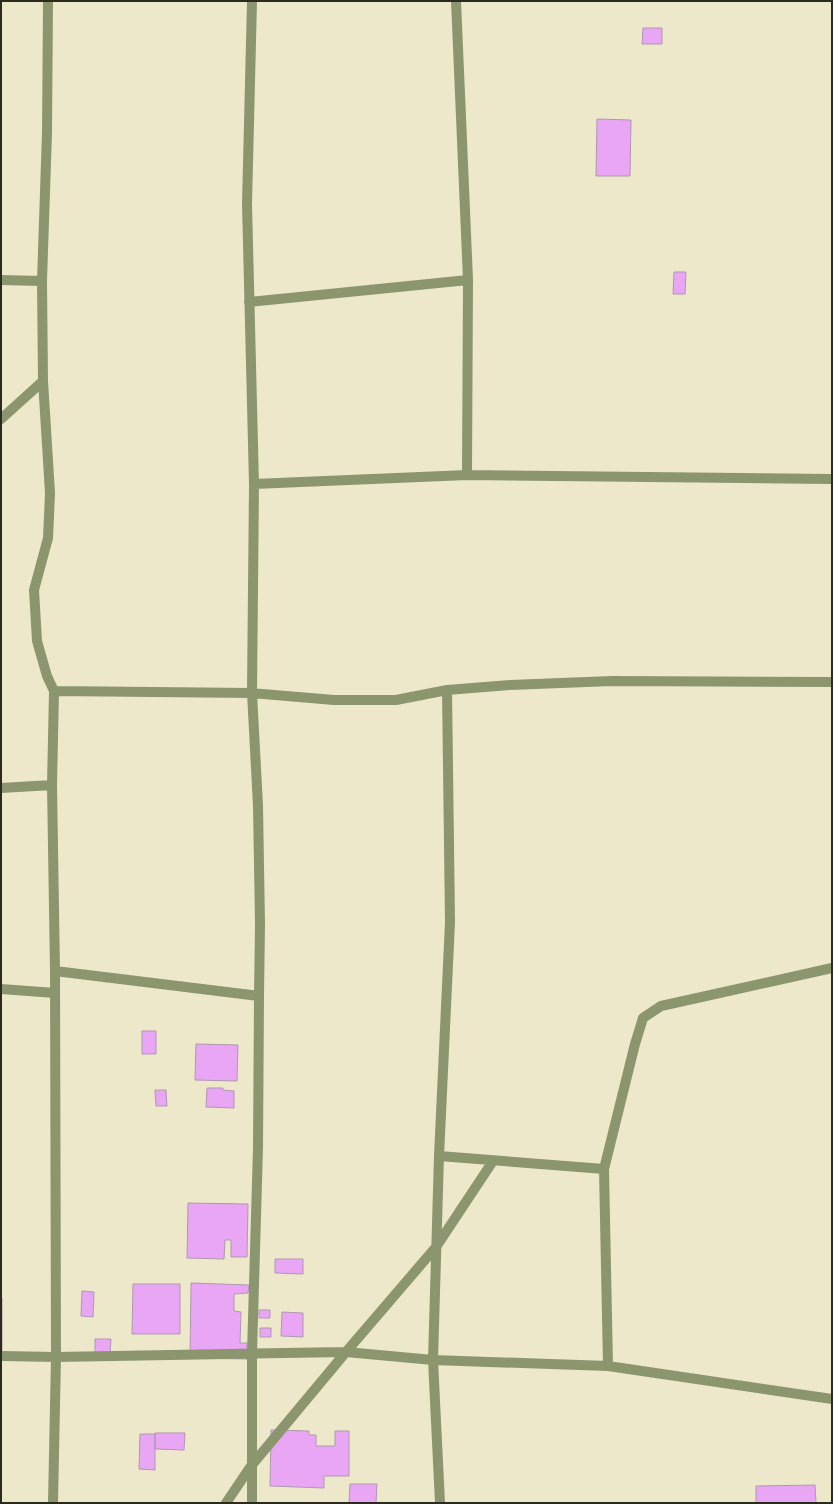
<svg xmlns="http://www.w3.org/2000/svg" width="833" height="1504" viewBox="0 0 833 1504" font-family="'IBM Plex Sans',sans-serif">
	<style>
		.building { fill: #e8a6f4; stroke: #ad99b0 }
		.lines { fill: none; stroke-linecap: round; stroke-linejoin: round }
		.minor { stroke: #8b966f; stroke-width: 10 }
	</style>
	<rect width="100%" height="100%" fill="#eee8ca"/>
	<!-- building -->
	<path class="building" d="M643,28H662V44H642Z
		M597,119L631,120L630,176H596Z
		M674,272H686L685,294H673Z
		M142,1031H156V1054H142Z
		M196,1044L238,1045L237,1081L195,1080Z
		M207,1088H223V1090L234,1091V1108L206,1107Z
		M155,1090H166L167,1106H156Z
		M188,1203L248,1204L247,1257H231V1240H225L224,1259L187,1258Z
		M275,1259H303V1274L275,1273Z
		M191,1283L249,1285L248,1293L234,1294V1311L241,1312L240,1343H247V1359L190,1358Z
		M133,1284H180V1334H132Z
		M82,1291L94,1292L93,1317L81,1316Z
		M1,1298H2V1355H1Z
		M259,1310H270V1318H259Z
		M282,1312L303,1313V1337L281,1336Z
		M260,1328H271V1337H260Z
		M95,1339H111L110,1355H95Z
		M271,1430L309,1431V1435H316V1446H335V1431H349V1476H324V1488L270,1486Z
		M155,1433H185L184,1450L155,1449Z
		M140,1434H155V1470L139,1469Z
		M350,1484H377L376,1503H349Z
		M815,1485L816,1503H756V1486Z"/>
	<g class="lines">
		<!-- minor -->
		<path class="minor" d="M48,1L47,133L42,281L43,381L50,493L48,538L34,590L37,641L47,676L54,691L52,785L55,971L56,1357L53,1503
			M252,1L247,204L254,484L252,693L258,806L260,924L259,996L258,1148L252,1353V1503
			M456,1L468,280L467,475
			M1,280L42,281
			M249,302L468,280
			M1,419L43,381
			M254,484L467,475L832,479
			M54,691L252,693L334,700H396L447,690L510,685L612,681L832,682
			M1,788L52,785
			M55,971L259,996
			M1,989L55,993
			M439,1156L604,1169
			M1,1356L56,1357L346,1352L433,1360L608,1366L832,1399
			M608,1366L604,1169L635,1044L643,1018L661,1006L832,968
			M226,1503L251,1466L346,1352L436,1247L493,1161
			M440,1503L433,1360L439,1156L450,922L447,690"/>
	</g>
	<!-- border -->
	<rect width="833" height="1504" fill="none" stroke="#2c291e" stroke-width="4"/>
</svg>
